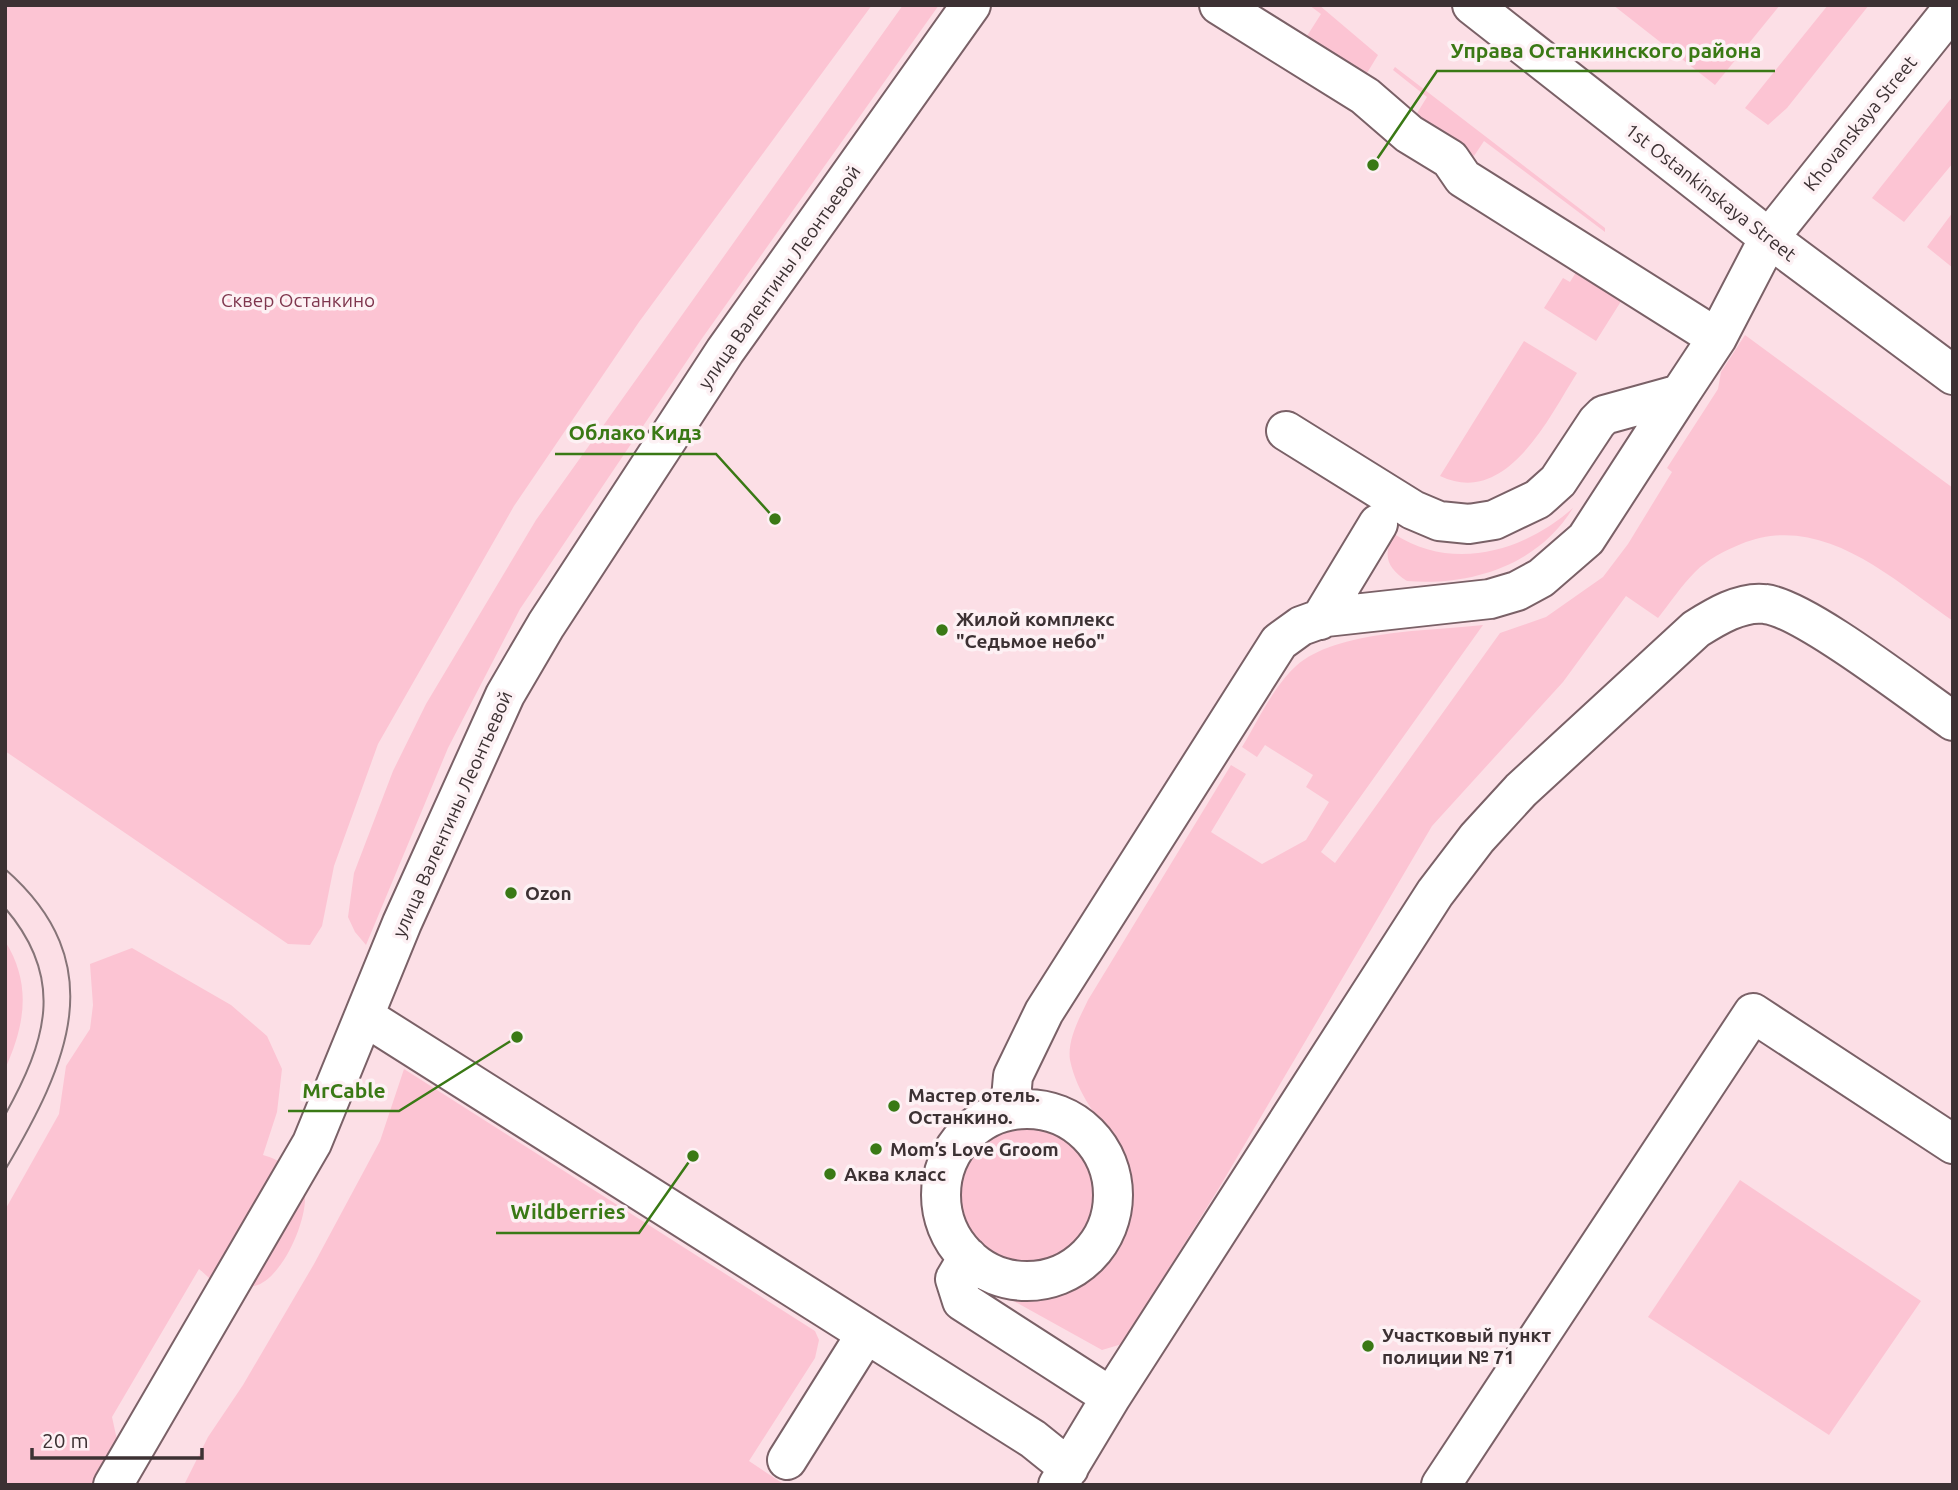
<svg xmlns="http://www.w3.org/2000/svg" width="1958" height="1490" viewBox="0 0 1958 1490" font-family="Ubuntu,sans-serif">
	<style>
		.green { fill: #fcc4d3 }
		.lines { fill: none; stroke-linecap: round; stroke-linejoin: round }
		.minor-casing { stroke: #7a6167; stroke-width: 42 }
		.minor { stroke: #fff; stroke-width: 38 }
		.tram { stroke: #867478; stroke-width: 2 }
		.poi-dot { fill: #3a7915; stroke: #fdf1f4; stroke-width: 2.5 }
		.labels { text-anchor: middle; stroke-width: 7; stroke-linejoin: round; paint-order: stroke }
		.street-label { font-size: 19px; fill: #3c3133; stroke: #fdf1f4 }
		.park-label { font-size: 19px; fill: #7f364e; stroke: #fdf1f4 }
		.poi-label { font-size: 19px; font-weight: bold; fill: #3c3133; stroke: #fdf1f4; text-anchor: start }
		.leader { fill: none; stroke: #3a7915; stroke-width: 2.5 }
		.callout-dot { fill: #3a7915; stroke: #fdf1f4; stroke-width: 2.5 }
		.callout-label { font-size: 21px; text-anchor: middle; font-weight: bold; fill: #3a7915; stroke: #fdf1f4; stroke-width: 7; stroke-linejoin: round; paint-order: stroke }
	</style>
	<rect width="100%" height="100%" fill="#fcdfe6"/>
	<!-- green -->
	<path class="green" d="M5,5H872L639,322L514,506L378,744L334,866L322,926L310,945L288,944L5,751Z
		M903,5H939L703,337L520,609L448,748L366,945L355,932L348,917L354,873L393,771L426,704L536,520Z
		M1309,5H1319L1378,55L1367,73L1307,36L1321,14Z
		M1613,5H1780L1715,85Z
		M1828,5H1869L1787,108L1768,125L1745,108Z
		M1395,67L1605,228V232L1484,141L1474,156L1414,118L1427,97L1393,70Z
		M1953,96V163L1904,222L1872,198Z
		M1953,212V268L1927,247Z
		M1578,269L1625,295L1596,341L1544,308L1563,278L1570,282Z
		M1745,335L1953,488V621C1891,578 1821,511 1741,544C1724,551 1708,559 1695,572C1681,586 1670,603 1658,618L1626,596L1563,682L1432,826L1219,1188L1122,1344L1102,1350L983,1284C1022,1299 1053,1302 1088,1274C1127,1245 1141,1188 1115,1145C1098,1117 1077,1094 1070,1060C1067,1040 1080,1017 1088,1000L1231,765L1246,774L1211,832L1262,864L1306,840L1329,802L1306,787L1313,775L1265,745L1257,757L1242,747C1258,721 1273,687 1296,666C1336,630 1431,631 1483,625L1321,852L1335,863L1500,633L1546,617L1603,577L1628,544L1672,472L1667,468L1718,389L1721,372Z
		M1524,341L1577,373C1549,417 1507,508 1440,476Z
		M1573,508C1538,565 1472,586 1407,581C1387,568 1382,555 1394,534C1453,572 1523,552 1573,508Z
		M5,941C32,984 25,1025 5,1069Z
		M132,948L231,1005L267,1036L282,1069L277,1112L263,1155C280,1160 298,1170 304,1189C311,1214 282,1281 254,1286C246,1287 224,1286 216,1282C210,1280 204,1273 199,1269L112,1417L119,1449L109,1485H5V1210L59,1114L66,1066L90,1029L93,1005L90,964Z
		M404,1069L815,1331L819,1340L815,1358L749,1461L785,1485H184L208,1437L243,1385L314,1264L380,1141Z
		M957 1195a70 70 0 1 1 140 0a70 70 0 1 1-140 0Z
		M1740,1180L1921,1301L1829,1435L1648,1317Z"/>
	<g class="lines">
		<defs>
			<path id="minor" d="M1219,5L1365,96L1409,134L1450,159L1463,178L1717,338
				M1472,5L1769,238L1953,375
				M1286,431L1413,510L1439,521L1469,524L1494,520L1538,499L1558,481L1597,422L1604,415L1680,394L1717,338L1769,238L1953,8
				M1320,620L1378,524
				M364,1016L1033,1439L1069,1468
				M941 1195a86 86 0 1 1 172 0a86 86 0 1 1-172 0Z
				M1010,1110L1013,1076L1044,1012L1279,642L1301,626L1326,617L1490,599L1517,591L1541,578L1586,539L1680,394
				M968,1257L955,1279L962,1301L1111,1397
				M787,1460L866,1334
				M113,1485L312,1143L402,923L505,695L546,625L725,351L971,5
				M1058,1485L1111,1397L1435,893L1477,838L1521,790L1696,629C1715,617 1741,601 1765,604C1804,608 1915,695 1953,721
				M1441,1485L1753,1013L1953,1144"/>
		</defs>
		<!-- minor casing -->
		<use href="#minor" class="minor-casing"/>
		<!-- minor -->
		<use href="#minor" class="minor"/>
		<!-- tram -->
		<path class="tram" d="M5,869C114,964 67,1065 5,1170
			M5,908C66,979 46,1041 5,1115"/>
	</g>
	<!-- markers -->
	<g class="poi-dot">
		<circle cx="942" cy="630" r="7"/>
		<circle cx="511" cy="893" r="7"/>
		<circle cx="894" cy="1106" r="7"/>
		<circle cx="876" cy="1149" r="7"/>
		<circle cx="830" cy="1174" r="7"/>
		<circle cx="1368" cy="1346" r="7"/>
	</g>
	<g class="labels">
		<!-- street labels -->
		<g class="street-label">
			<text transform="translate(1860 123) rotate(-51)" y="7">Khovanskaya Street</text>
			<text transform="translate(1711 192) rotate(38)" y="7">1st Ostankinskaya Street</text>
			<text transform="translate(779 277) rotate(-55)" y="7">улица Валентины Леонтьевой</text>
			<text transform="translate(452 814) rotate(-66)" y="7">улица Валентины Леонтьевой</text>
		</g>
		<!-- park labels -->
		<g class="park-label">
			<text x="298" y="307">Сквер Останкино</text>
		</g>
		<!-- poi labels -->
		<g class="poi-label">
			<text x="956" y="626">Жилой комплекс<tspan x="956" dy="22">"Седьмое небо"</tspan></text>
			<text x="525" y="900">Ozon</text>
			<text x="908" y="1102">Мастер отель.<tspan x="908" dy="22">Останкино.</tspan></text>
			<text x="890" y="1156">Mom’s Love Groom</text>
			<text x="844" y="1181">Аква класс</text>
			<text x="1382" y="1342">Участковый пункт<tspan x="1382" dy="22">полиции № 71</tspan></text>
		</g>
	</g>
	<!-- callouts -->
	<path class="leader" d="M1373 165L1437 71H1775M775 519L716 454H555M517 1037L399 1111H288M693 1156L639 1233H496"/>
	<g class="callout-dot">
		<circle cx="1373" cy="165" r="7"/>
		<circle cx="775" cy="519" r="7"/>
		<circle cx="517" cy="1037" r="7"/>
		<circle cx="693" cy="1156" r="7"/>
	</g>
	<g class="callout-label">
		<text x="1606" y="58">Управа Останкинского района</text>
		<text x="635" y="440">Облако Кидз</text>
		<text x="344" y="1098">MrCable</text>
		<text x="568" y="1219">Wildberries</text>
	</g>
	<!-- border -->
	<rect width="1958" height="1490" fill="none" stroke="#3c3133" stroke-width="14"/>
	<!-- scale -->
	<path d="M32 1448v10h170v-10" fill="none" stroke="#3c3133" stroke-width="3.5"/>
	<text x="42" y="1448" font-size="21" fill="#3c3133" stroke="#fdf1f4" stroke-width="5" paint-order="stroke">20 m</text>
</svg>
